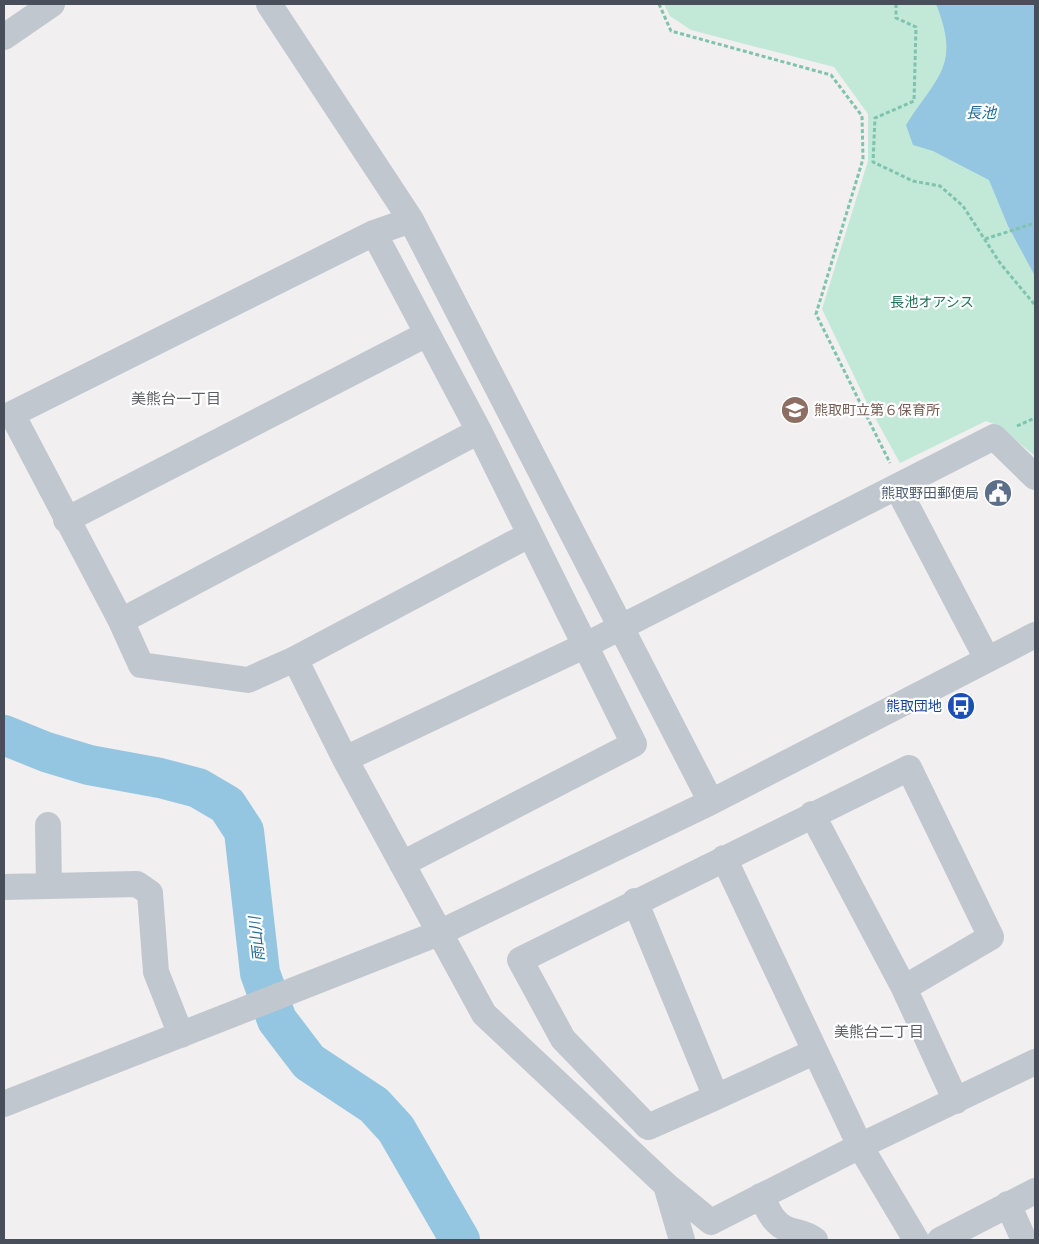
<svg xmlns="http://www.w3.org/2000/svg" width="1039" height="1244" font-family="Signika,'Noto Sans JP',sans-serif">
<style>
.green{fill:#c2e9d8}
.water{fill:#94c5e1}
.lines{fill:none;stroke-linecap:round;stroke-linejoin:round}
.river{stroke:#94c5e1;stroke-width:40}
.path{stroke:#7ec3ad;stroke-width:3;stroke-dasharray:4 2.5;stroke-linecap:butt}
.minor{stroke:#c1c7cf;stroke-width:26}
.labels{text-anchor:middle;stroke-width:4.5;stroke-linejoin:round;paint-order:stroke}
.park-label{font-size:14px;fill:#227357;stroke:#fff}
.education-label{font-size:14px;fill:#785e54;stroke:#fff;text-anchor:start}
.service-label{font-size:14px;fill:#4e5e75;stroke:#fff;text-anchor:end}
.transit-label{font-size:14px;fill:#164399;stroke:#fff;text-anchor:end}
.water-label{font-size:15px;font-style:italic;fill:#1d6a98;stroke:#fff}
.neighbourhood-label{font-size:15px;fill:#5c5e63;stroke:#fff}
</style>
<rect width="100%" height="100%" fill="#f1efef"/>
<path class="green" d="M 664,4 L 1035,4 L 1035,456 L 999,426 L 986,421 L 900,463 L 868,405 L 822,309 L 868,161 L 868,114 L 834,67 L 691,30 L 670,16 Z"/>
<path class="water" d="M 936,4 L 1035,4 L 1035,276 L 1008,226 L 989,180 L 933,151 L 913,145 L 906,125 C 937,76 961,66 936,4 Z"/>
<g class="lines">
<path class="river" d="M 4,735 L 46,752 L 89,765 L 160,778 L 198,788 L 227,805 L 244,831 L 260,973 L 277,1020 L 309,1062 L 374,1105 L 396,1129 L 460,1240"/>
<path class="path" d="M 659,4 L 671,31 L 831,75 L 862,116 L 863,159 L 816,314 L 890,463
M 896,4 L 896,18 L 916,27 L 914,101 L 875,118 L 873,162 L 913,181 L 940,186 L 963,206 L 1000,263 L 1035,305
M 985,239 L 1035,223
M 1017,426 L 1035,418"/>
<path class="minor" d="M 269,4 L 411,220 L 711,802
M 4,37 L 52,4
M 411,220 L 374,233 L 12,414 L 121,621 L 141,665 L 248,680 L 295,659 L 529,535
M 374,233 L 479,431 L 634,744 L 402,864
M 897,487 L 987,659
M 66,520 L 427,334
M 121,621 L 479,431
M 295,659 L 345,759 L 484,1014 L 666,1185 L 711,1222 L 860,1146 L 1035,1062
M 345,759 L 584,646 L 994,437 L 1035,477
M 812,814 L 904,988 L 956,1101
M 48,825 L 49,886
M 724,858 L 860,1146 L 916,1240
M 4,887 L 137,884 L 150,893 L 156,972 L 181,1035
M 635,901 L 716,1097 L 814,1052
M 716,1097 L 648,1127 L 563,1039 L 520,960 L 909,768 L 991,937 L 904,988
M 4,1104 L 439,933 L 711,802 L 1035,635
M 666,1185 L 682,1240
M 761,1196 C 768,1210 773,1224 789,1230 C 799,1233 806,1233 815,1240
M 1008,1204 L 1024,1240
M 940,1240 L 1035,1191"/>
</g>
<defs>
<symbol id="school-disc" viewBox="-11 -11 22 22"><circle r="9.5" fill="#8d6e63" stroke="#fff"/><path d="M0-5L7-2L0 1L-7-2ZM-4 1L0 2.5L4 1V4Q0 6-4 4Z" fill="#fff"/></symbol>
<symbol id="civic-disc" viewBox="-11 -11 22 22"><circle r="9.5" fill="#5c6f8a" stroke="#fff"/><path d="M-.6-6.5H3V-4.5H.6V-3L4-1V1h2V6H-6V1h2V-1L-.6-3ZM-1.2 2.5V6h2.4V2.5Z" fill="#fff"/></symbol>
<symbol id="bus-disc" viewBox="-11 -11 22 22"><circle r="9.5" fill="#1a4fb4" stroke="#fff"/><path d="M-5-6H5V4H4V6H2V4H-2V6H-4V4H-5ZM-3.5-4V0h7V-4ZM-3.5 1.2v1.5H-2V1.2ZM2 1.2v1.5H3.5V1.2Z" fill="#fff"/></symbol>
</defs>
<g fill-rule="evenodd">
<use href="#school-disc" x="779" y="394" width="32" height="32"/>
<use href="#civic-disc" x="982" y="477" width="32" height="32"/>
<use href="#bus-disc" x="945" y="690" width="32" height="32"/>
</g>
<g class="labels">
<g class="park-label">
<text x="932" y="307">長池オアシス</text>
</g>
<g class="education-label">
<text x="814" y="415">熊取町立第６保育所</text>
</g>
<g class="service-label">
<text x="979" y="498">熊取野田郵便局</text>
</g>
<g class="transit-label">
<text x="942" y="711">熊取団地</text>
</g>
<g class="water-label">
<text x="981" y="118">長池</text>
<text transform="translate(257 939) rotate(-96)" y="5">雨山川</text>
</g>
<g class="neighbourhood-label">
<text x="176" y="404">美熊台一丁目</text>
<text x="879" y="1037">美熊台二丁目</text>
</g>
</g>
<rect width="1039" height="1244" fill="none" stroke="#494f5a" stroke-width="10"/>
</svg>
